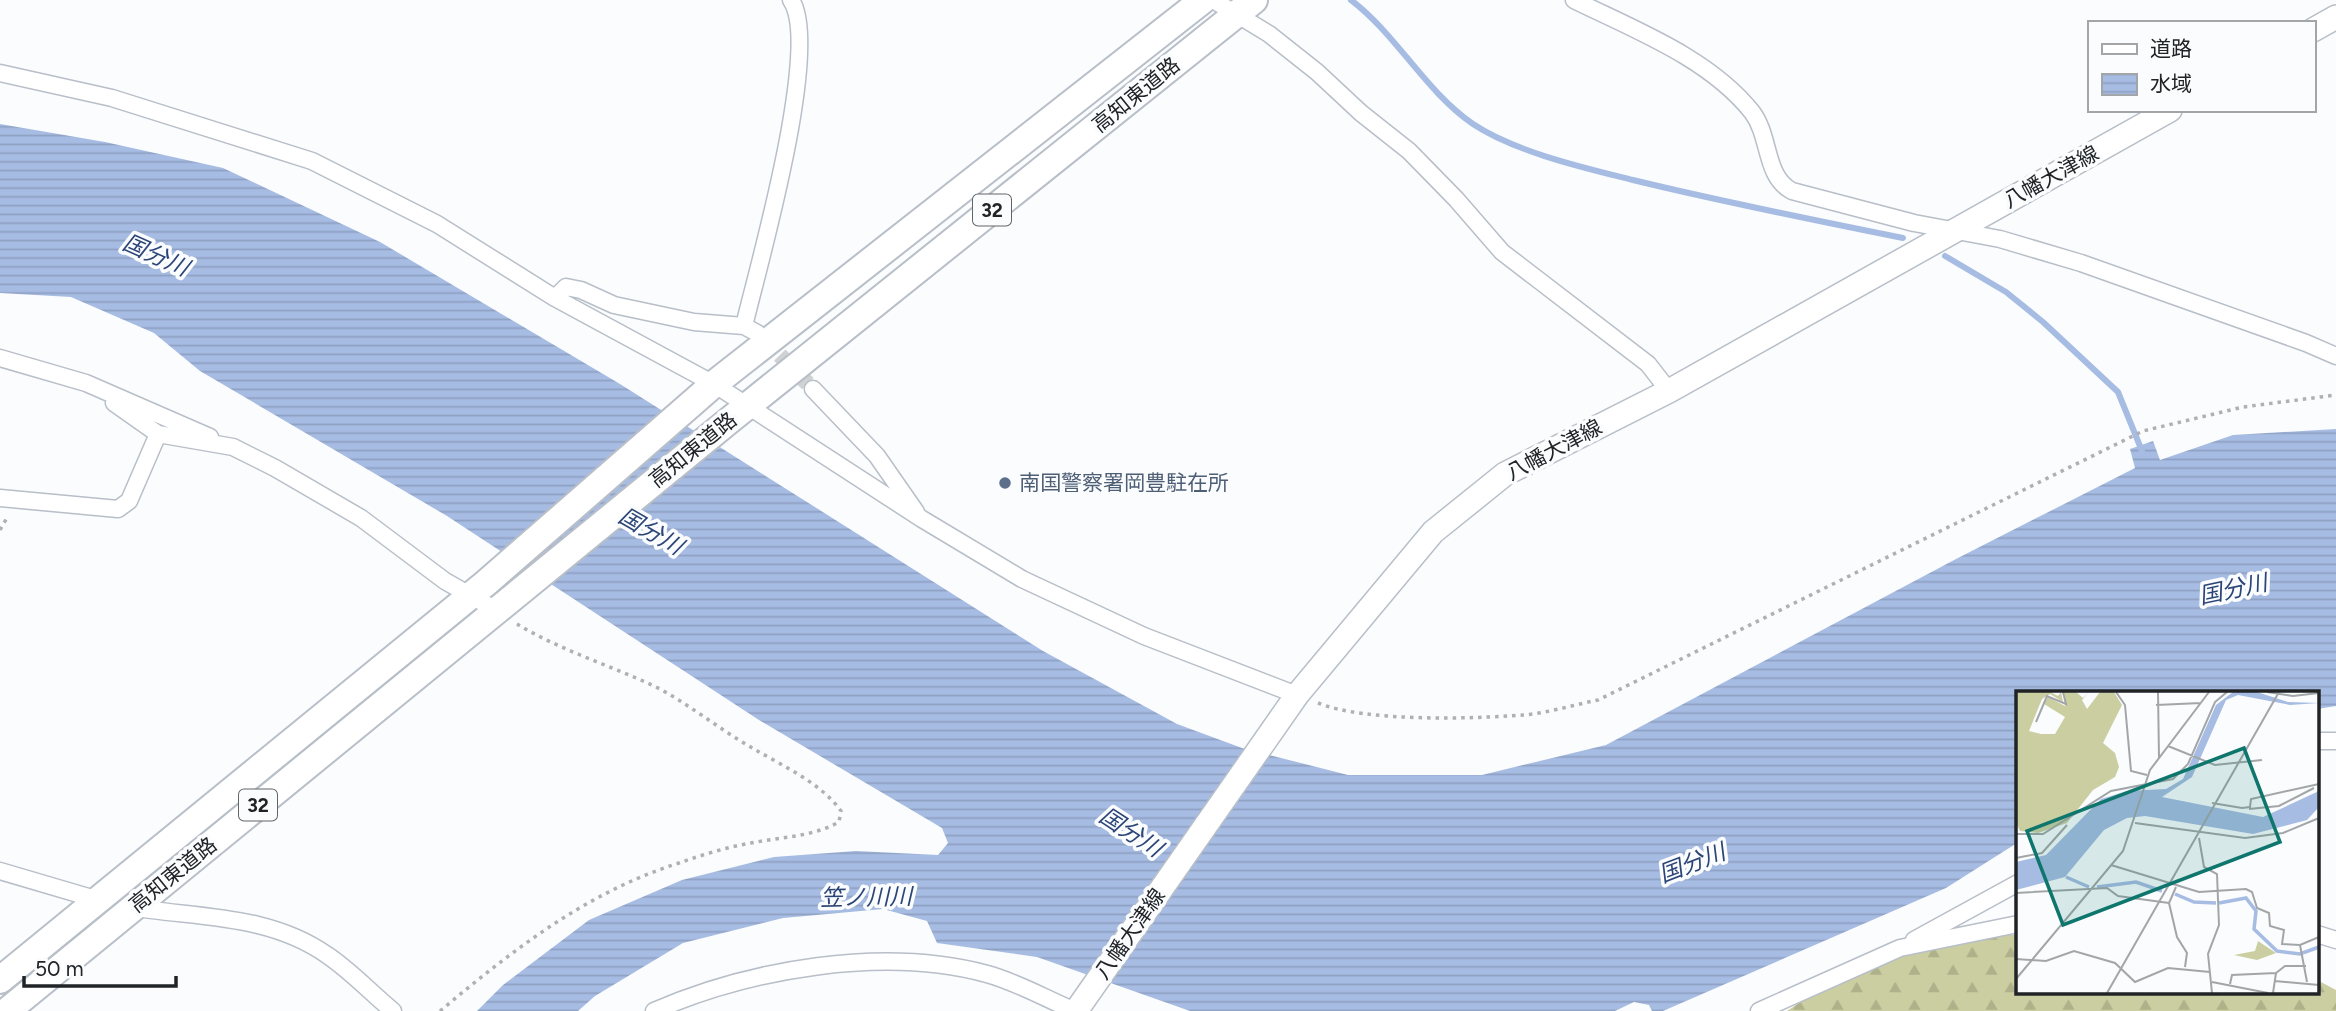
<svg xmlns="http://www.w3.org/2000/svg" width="2336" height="1011" font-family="Figtree,'Noto Sans JP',sans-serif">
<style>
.forest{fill:url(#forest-firs)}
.water{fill:url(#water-rules)}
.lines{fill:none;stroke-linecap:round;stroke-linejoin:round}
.stream{stroke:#a7bce3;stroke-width:6}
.minor-tunnel{stroke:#cfd1d3;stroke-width:16;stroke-dasharray:16 8;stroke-linecap:butt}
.minor-casing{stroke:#b8bfc8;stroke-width:19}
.secondary-casing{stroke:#b8bfc8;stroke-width:26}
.trunk-casing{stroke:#b8bfc8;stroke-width:30}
.path{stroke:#aeb0b3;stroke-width:3.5;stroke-dasharray:3.5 5;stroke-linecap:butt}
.minor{stroke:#fff;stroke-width:16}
.secondary{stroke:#fff;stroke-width:23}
.trunk{stroke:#fff;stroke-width:26}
.service-dot{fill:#5c6f8a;stroke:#fafcfe;stroke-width:2.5}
.labels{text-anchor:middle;stroke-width:7;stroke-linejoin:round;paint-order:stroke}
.shield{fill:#fafcfe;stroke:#626568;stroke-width:2}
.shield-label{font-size:19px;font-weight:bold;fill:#212427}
.street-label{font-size:21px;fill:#212427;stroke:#fafcfe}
.service-label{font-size:21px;fill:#4e5e75;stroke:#fafcfe;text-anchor:start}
.water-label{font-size:23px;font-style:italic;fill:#2c4577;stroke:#fafcfe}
.inset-river{fill:none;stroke:#a7bce3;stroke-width:3.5}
.inset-road{fill:none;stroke:#a3a6a8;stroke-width:2}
.view{fill:#0f766e;fill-opacity:0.15;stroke:#0f766e;stroke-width:3.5}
.inset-edge{fill:none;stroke:#212427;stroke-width:3.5}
</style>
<defs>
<pattern id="forest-firs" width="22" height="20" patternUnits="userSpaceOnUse" patternTransform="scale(1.75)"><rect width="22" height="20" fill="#cbcea0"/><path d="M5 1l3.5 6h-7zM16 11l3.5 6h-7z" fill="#aeb18a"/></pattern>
<pattern id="water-rules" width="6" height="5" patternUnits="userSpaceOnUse" patternTransform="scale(1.75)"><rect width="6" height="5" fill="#a7bce3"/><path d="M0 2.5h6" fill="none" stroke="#8fa1c3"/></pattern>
</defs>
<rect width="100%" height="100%" fill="#fafcfe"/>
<path class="forest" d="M 1977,934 L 2017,935 L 2018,992 L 2317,992 L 2317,980 L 2336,990 L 2336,1011 L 1787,1011 C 1839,976 1917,945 1977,934 Z"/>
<path class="water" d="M 0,124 L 105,142 L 223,168 L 380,242 L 620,384 L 1043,651 L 1177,724 L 1242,748 L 1348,775 L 1482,775 L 1606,745 L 1956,559 L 2135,468 L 2130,449 L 2153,441 L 2160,460 L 2233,435 L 2336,429 L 2336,706 L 2317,709 L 2317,692 L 2018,692 L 2017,843 L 1946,888 L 1663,1011 L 1652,1011 L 1649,1005 L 1634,1002 L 1615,1011 L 1190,1011 L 1037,957 L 937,943 L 927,921 L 883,909 L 783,918 L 683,943 L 595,996 L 578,1011 L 477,1011 L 503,985 L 589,920 L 682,880 L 774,857 L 856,851 L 938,855 L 948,843 L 942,828 L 759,720 L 447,516 L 200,371 L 154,333 L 71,297 L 0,293 Z"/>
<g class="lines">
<path class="stream" d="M 1351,0 C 1397,35 1425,91 1473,124 C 1515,152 1585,168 1633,180 C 1723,202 1813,220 1903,238
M 1945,256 L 2006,292 L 2043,322 L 2118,392 L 2142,451"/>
<path class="minor-tunnel" d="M 763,338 L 813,389"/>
<defs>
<path id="minor" d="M 1213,0 L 1269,34 L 1317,72 L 1361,113 L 1409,151 L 1456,199 L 1502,252 L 1648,364 L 1669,391
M 1574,0 C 1635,30 1709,58 1752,112 C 1771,137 1764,176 1792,191 L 1914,223 L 2000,239 L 2081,263 L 2306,343 L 2336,356
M 0,73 L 112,98 L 312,161 L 437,224 L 555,298 L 714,384 L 922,519 L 1022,579 L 1144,636 L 1297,695
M 555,298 L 566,287 L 581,290 L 614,305 L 694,322 L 744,326 L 757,333
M 744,326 C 758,267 822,46 791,0
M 0,358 L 86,383 L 210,437
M 813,389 L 877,456 L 916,512
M 114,403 L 158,434
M 0,498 L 118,509 L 129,501 L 158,434 L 233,447 L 275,468 L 361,518 L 445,581 L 496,610
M 2317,741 L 2336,741
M 0,871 L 102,901
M 130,907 C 197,918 269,914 327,955 C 351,971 371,993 393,1011
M 2317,934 L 2336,940
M 1914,940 L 2018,883
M 654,1011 C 751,969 883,946 987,974 C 1017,982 1046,999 1075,1011
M 1759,1011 L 1900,948 L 2018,924"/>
<path id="secondary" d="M 2313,30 L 2336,17
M 1076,1011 L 1297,695 L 1433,532 L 1505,474 L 1669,391 L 2170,110"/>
<path id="trunk" d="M 0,980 L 486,583 L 714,384 L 1203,0
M 7,1011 L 731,419 L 1254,0"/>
</defs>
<use href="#minor" class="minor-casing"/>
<use href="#secondary" class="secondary-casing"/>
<use href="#trunk" class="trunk-casing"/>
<path class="path" d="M 0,530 L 8,516
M 1318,703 C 1366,722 1470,719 1523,715 C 1548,713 1573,705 1598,700 L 2143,431 L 2243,407 L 2336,395
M 440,1011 C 513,950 587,892 679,863 C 702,855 727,847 751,843 C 781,837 812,837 839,822 L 841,811 C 821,783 783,766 754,749 C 720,730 688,703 654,686 C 609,665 560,650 517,624"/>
<use href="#minor" class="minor"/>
<use href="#secondary" class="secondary"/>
<use href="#trunk" class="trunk"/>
</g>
<circle class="service-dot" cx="1005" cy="483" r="7"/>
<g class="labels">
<g class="shield">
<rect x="973" y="194.5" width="38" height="31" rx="5"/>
<rect x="239" y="789.5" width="38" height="31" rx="5"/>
</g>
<g class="shield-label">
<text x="992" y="217">32</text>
<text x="258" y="812">32</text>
</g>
<g class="street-label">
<text transform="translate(1136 95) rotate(-39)" y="7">高知東道路</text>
<text transform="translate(2051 177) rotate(-29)" y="7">八幡大津線</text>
<text transform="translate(693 450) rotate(-39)" y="7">高知東道路</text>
<text transform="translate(1554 450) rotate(-28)" y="7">八幡大津線</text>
<text transform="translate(173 875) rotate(-39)" y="7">高知東道路</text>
<text transform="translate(1130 934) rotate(-55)" y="7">八幡大津線</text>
</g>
<g class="service-label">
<text x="1019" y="490">南国警察署岡豊駐在所</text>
</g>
<g class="water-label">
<text transform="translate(156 255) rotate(24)" y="8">国分川</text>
<text transform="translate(651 531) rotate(30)" y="8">国分川</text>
<text transform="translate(2233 589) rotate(-12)" y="8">国分川</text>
<text transform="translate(1131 832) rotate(33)" y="8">国分川</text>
<text transform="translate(1692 863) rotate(-21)" y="8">国分川</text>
<text transform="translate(866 897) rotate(-1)" y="8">笠ノ川川</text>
</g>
</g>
<g transform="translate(2016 691)">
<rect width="303" height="303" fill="#fafcfe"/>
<path d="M 0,1 L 34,1 L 42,5 L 45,1 L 47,11 L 34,3 L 26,8 L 13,40 L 25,43 L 39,43 L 49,26 L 28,13 L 32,6 L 49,15 L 48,1 L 60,1 L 67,7 L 73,1 L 66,9 L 71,18 L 84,1 L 98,1 L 106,14 L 87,52 L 99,62 L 103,76 L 99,86 L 77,99 L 51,132 L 22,142 L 4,140 L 0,132 ZM 242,250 L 260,262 L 241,269 L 218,264 L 239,260 Z" fill="#cbcea0"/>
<path d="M 241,1 L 272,11 L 303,12 L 274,14 L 222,4 L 210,9 L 176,86 L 146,106 L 247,126 L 303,100 L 303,116 L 291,129 L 237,143 L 129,125 L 111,127 L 88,139 L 49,186 L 0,199 L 0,171 L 30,164 L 85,108 L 111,100 L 150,98 L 167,88 L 200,14 L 217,1 Z" fill="#a7bce3"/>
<path class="inset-river" d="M 50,186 L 73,196M 81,196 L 120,191 L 146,200M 159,203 L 178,211 L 200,212M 203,212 L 230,207 L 240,220 L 238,238 L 261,260 L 284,263 L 303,256"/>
<path class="inset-road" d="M 100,1 L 109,14 L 115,80 L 131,84M 142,1 L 143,67M 251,1 L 277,5 L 303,2M 140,14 L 185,12M 20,31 L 31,5 L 50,13 L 47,1M 152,55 L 199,74 L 246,69M 196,112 L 226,117 L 234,116 L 235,108 L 303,93M 233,118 L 263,115 L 298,97M 119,132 L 229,147 L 267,142 L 303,127M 0,143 L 27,143 L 95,100 L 157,88 L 172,73 L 199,11 L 211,1M 183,147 L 188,176 L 201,183 L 203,234 L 192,263 L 196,302M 0,167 L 26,162 L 51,134M 95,174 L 183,201 L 230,198 L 236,201 L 241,217 L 253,222 L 254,235 L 268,239 L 266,253 L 284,254 L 303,246M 160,196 L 153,212 L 161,246 L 171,262 L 169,276M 0,202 L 91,197 L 102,205 L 153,212M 284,254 L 291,291M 0,268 L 30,270 L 58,260 L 99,272 L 119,291 L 152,277 L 194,281M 0,288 L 107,160 L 134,79 L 193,1M 259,290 L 303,294M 196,291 L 252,302M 214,293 L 216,284 L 260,282M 91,302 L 263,1M 257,302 L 260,282 L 269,275 L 290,275"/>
<path class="view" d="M 228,57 L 264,151 L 47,234 L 11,140 Z"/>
<rect width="303" height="303" class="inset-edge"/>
</g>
<rect x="2088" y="21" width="228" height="91" fill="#fafcfe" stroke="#a3a6a8" stroke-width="2"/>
<rect x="2102" y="44" width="35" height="10" fill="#ffffff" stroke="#a3a6a8" stroke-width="2"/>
<text x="2150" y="56" font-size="21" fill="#212427">道路</text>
<rect x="2102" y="74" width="35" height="21" fill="url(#water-rules)" stroke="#a3a6a8" stroke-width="2"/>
<text x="2150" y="91" font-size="21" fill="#212427">水域</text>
<path d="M24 976v10h152v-10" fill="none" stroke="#212427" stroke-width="3.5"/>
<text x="35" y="976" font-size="21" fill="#212427" stroke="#fafcfe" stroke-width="5" paint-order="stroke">50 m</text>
</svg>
